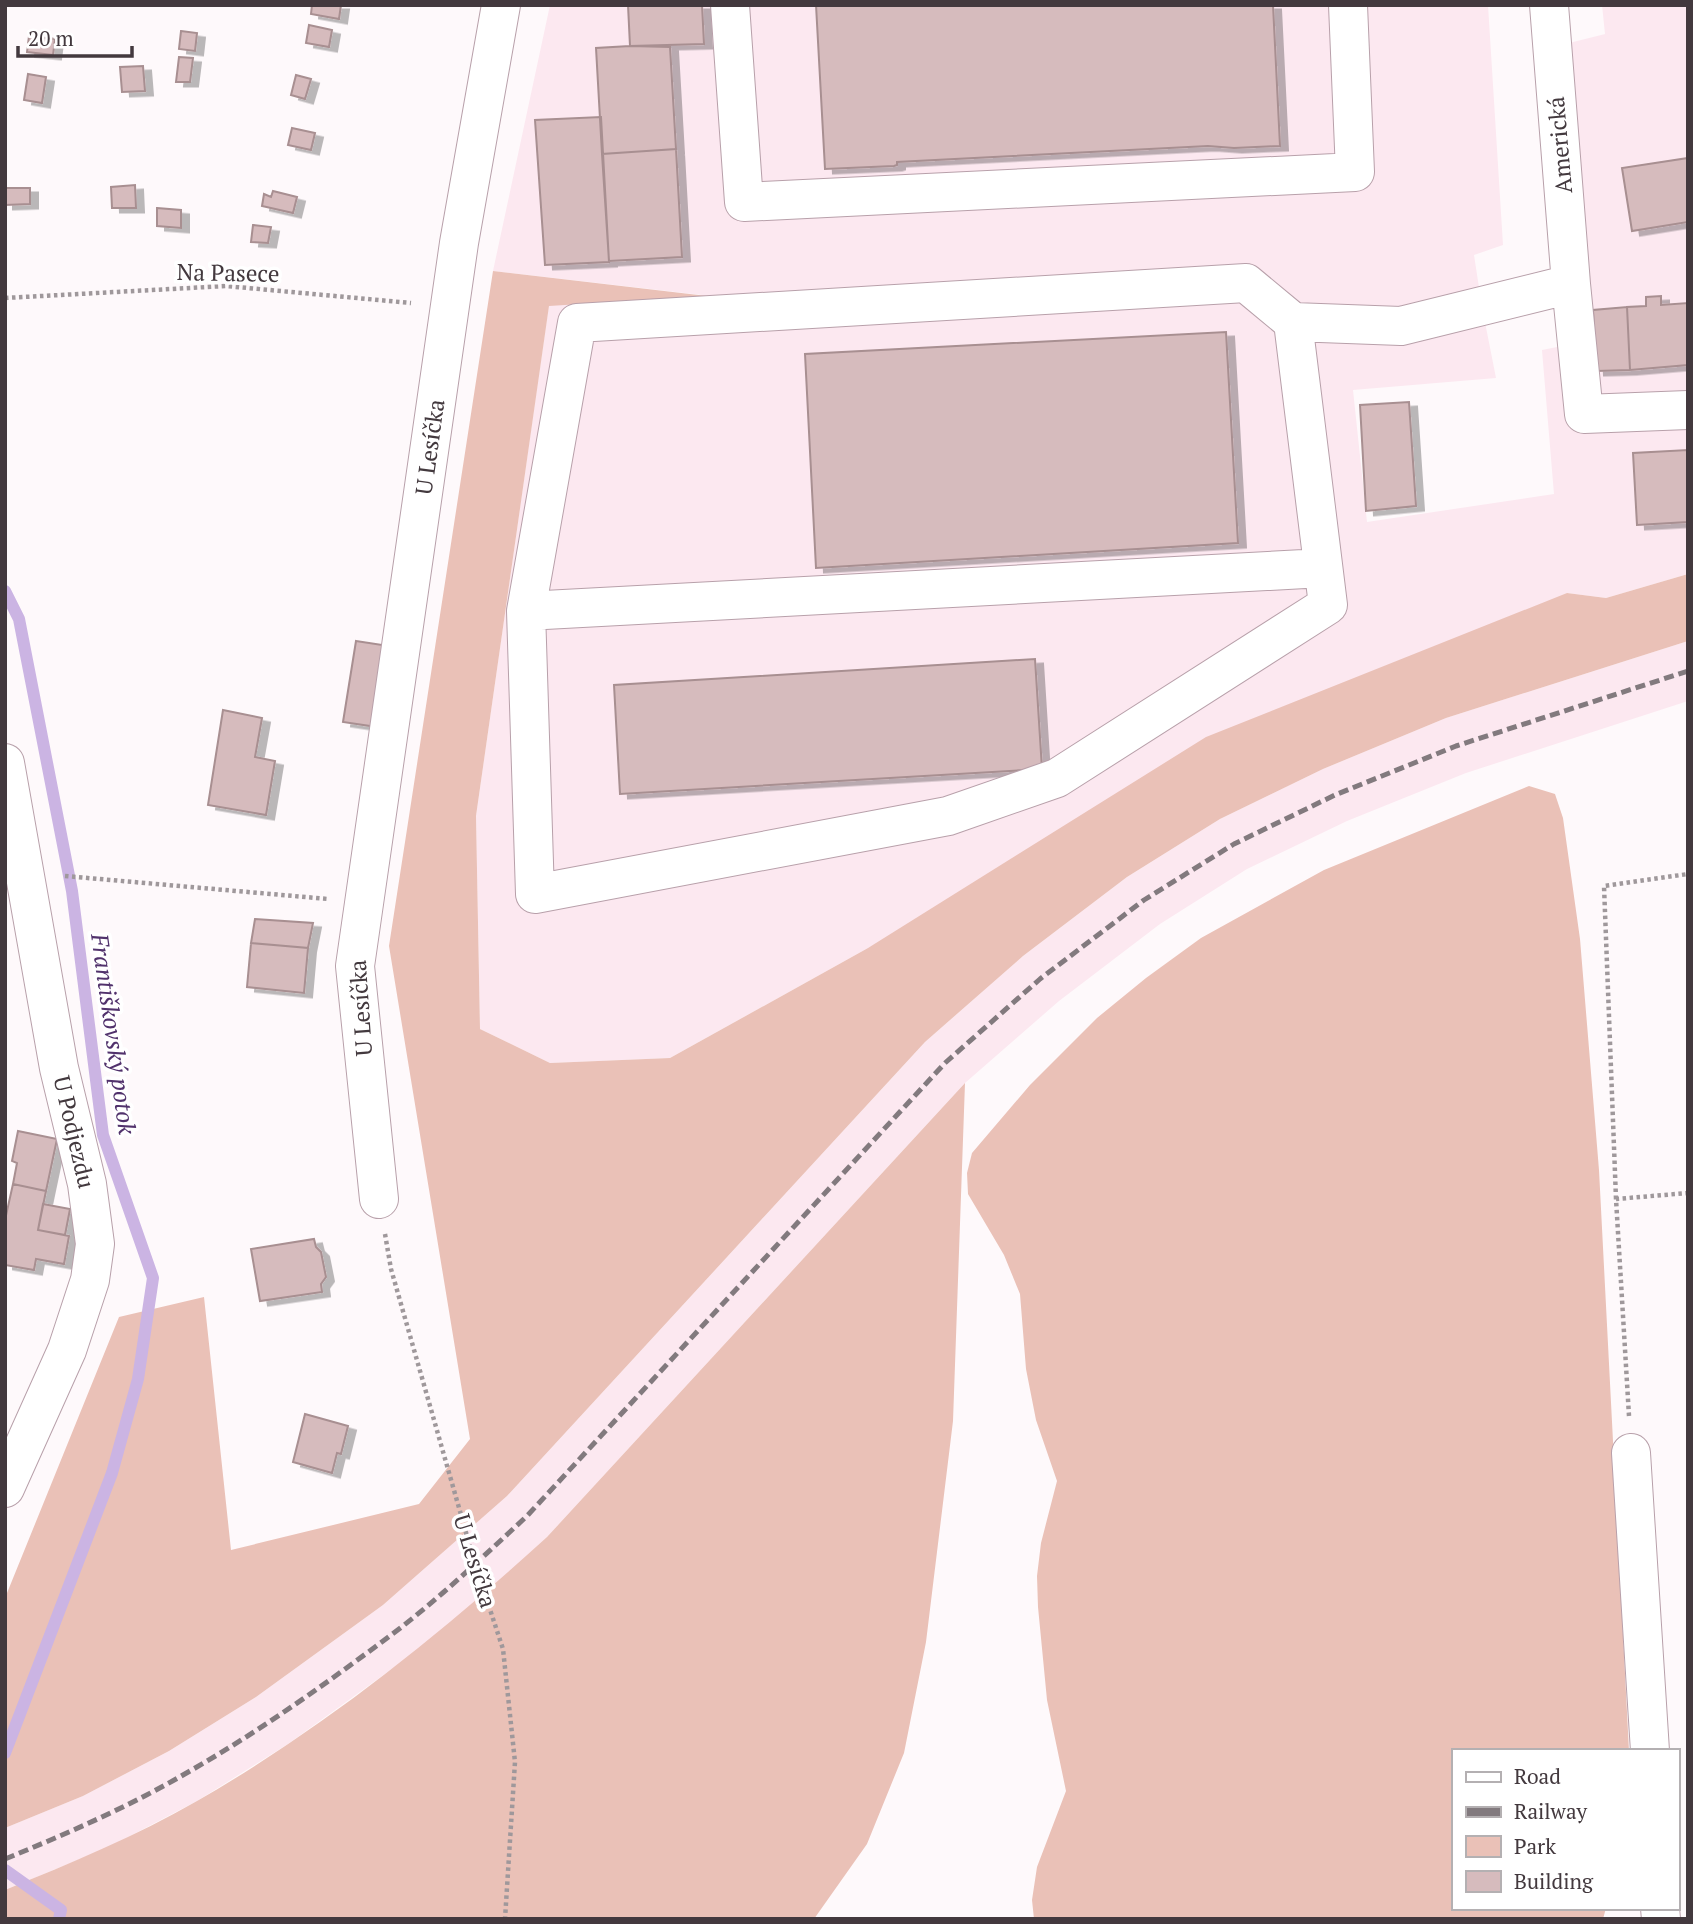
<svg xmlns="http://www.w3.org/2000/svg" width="1693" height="1924" font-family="'PT Serif',serif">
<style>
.built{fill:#fce8f0}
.green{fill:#eac1b7}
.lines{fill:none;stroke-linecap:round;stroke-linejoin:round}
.stream{stroke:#cbb4e3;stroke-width:12}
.building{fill:#d6bbbd;stroke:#a88f91;stroke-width:2;filter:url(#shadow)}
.minor-casing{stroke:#b8a0aa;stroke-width:40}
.path{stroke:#9f989b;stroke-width:4.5;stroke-dasharray:3.5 3.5;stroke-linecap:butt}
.minor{stroke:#fff;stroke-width:38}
.rail{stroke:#827a7e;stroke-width:5;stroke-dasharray:10 5;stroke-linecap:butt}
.labels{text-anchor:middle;stroke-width:7;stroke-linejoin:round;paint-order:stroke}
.street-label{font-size:23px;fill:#43393e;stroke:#fff}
.water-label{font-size:24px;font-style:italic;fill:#51326c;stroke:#fff}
</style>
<defs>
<filter id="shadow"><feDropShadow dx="8" dy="4.5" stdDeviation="0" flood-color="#0004"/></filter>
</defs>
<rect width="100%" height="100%" fill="#fef9fb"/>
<path class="built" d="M 550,5 L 1488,5 L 1503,245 L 1474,255 L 1482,307 L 1496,378 L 1353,390 L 1367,522 L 1554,494 L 1542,350 L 1577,343 L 1565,44 L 1605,34 L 1602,5 L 1688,5 L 1688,574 L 1606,598 L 1567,593 L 868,948 L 670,1058 L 550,1063 L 480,1029 L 476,816 L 549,305 L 702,295 L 493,271 Z
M 1688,641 L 1688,701 L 1466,773 L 1347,821 L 1247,869 L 1160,924 L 1059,1001 L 965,1083 L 547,1537 L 494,1586 L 418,1650 L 288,1744 L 197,1801 L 107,1848 L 5,1890 L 5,1828 L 83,1796 L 169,1751 L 256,1697 L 383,1605 L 507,1496 L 925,1042 L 1023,956 L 1127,877 L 1220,819 L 1323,769 L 1446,718 Z"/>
<path class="green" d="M 493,271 L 707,296 L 549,306 L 476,816 L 480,1029 L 550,1063 L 670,1058 L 868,948 L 1206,737 L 1567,593 L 1606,598 L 1688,574 L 1688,641 L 1446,718 L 1323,769 L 1220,819 L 1127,877 L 1023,956 L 925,1042 L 507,1496 L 383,1605 L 256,1697 L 169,1751 L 83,1796 L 5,1828 L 5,1598 L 119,1317 L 204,1297 L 231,1550 L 419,1504 L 470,1439 L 389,946 Z
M 1529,786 L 1555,794 L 1563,818 L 1580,939 L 1599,1170 L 1629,1751 L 1453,1751 L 1453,1908 L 1606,1908 L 1603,1919 L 1034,1919 L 1032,1900 L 1037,1867 L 1066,1791 L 1047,1700 L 1038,1607 L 1037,1576 L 1041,1543 L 1057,1481 L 1036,1420 L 1026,1369 L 1020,1294 L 1004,1255 L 968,1194 L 967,1173 L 972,1153 L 1030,1085 L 1097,1018 L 1146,978 L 1201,938 L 1324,870 Z
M 965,1083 L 953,1421 L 926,1642 L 904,1753 L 867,1844 L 814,1919 L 5,1919 L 5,1890 C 71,1863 136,1836 197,1801 C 324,1728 440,1635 547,1537 Z"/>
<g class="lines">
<path class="stream" d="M 5,591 L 19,619 L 72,891 L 103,1135 L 153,1278 L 138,1379 L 112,1473 L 5,1753
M 5,1870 L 61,1910 L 59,1919"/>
</g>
<path class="building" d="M 312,5 L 341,5 L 339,19 L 311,14 Z
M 628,5 L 702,5 L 704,44 L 630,46 Z
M 816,5 L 1273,5 L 1280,146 L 1234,148 L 1208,146 L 897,162 L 897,165 L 894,166 L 825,169 Z
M 309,25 L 332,30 L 329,47 L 306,43 Z
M 181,31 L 197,33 L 195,51 L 179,49 Z
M 29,36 L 55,39 L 53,55 L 27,52 Z
M 630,46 L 670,47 L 676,149 L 602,154 L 596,48 Z
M 179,57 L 193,58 L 190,82 L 176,82 Z
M 143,66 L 145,91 L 122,92 L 120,67 Z
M 28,74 L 46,77 L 42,103 L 24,100 Z
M 296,75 L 311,79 L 305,99 L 291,95 Z
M 601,117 L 609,262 L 545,265 L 535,120 Z
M 292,128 L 315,133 L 311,150 L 288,145 Z
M 676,149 L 682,257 L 609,261 L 602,154 Z
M 1688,158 L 1688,222 L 1632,231 L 1622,168 Z
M 135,185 L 136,208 L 112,208 L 111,187 Z
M 5,188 L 30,188 L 30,204 L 5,205 Z
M 273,191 L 297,197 L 293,213 L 262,206 L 264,194 L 271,197 Z
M 157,208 L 181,210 L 181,228 L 157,226 Z
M 253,225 L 271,227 L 268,243 L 251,242 Z
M 1661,296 L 1661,305 L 1688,303 L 1688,365 L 1630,370 L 1627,307 L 1646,306 L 1646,297 Z
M 1627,307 L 1630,370 L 1596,371 L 1593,310 Z
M 1226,332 L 1238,543 L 816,568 L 805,354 Z
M 1409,402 L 1416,506 L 1366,511 L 1360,405 Z
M 1688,450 L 1688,522 L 1637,525 L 1633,453 Z
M 356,641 L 389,646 L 377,727 L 343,722 Z
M 1035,659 L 1042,769 L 620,794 L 614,685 Z
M 223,710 L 262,718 L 255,757 L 275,761 L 266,815 L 208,805 Z
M 255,919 L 313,923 L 308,948 L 251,943 Z
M 251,943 L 308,948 L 304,993 L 247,987 Z
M 18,1131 L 57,1139 L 46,1191 L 13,1184 L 17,1163 L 12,1161 Z
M 13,1184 L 46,1191 L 38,1230 L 69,1236 L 64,1264 L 36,1259 L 34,1270 L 5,1265 L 5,1220 Z
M 43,1204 L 70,1209 L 65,1235 L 38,1230 Z
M 314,1239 L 316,1247 L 321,1252 L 326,1277 L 321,1284 L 322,1292 L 260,1301 L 251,1249 Z
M 305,1414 L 348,1426 L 341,1454 L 337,1453 L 332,1473 L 293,1462 Z"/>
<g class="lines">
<defs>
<path id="minor" d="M 730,5 L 744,202 L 1355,172 L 1348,5
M 1549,5 L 1571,284 L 1584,414 L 1688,410
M 1293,322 L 1328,605 L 1057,778 L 948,816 L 535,894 L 526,611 L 577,323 L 1246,283 L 1293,322 L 1401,326 L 1571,284
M 526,611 L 1323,568
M 5,763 L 59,1068 L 87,1184 L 95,1244 L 90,1280 L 67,1350 L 5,1488
M 379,1199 L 355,966 L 459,243 L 501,5
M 1631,1453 L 1650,1751
M 1660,1908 L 1661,1919"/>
</defs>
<use href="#minor" class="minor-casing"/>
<path class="path" d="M 5,298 L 226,286 L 411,303
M 65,876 L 328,899
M 1616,1199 L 1604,886 L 1688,874
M 385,1234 L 391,1269 L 475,1564 L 503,1649 L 515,1762 L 505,1919
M 1629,1416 L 1616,1199 L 1688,1193"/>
<use href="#minor" class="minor"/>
<path class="rail" d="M 5,1859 C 66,1834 126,1808 183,1775 C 259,1732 330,1681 399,1629 C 444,1594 485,1555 527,1516 L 945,1063 L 1040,979 L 1144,900 L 1234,844 L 1335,795 L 1456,746 L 1688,671"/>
</g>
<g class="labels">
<g class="street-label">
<text transform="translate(1560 145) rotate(-95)" y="8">Americká</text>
<text transform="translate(228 273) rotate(1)" y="8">Na Pasece</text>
<text transform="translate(430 447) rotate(-82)" y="8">U Lesíčka</text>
<text transform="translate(361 1008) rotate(-94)" y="8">U Lesíčka</text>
<text transform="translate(74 1132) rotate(77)" y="8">U Podjezdu</text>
<text transform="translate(475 1561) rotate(73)" y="8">U Lesíčka</text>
</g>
<g class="water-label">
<text transform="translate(113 1034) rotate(82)" y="8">Františkovský potok</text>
</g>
</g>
<rect width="1693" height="1924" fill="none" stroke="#43393e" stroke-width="14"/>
<rect x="1452" y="1749" width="228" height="161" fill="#ffffff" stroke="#b4b0b2" stroke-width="2"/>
<rect x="1466" y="1772" width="35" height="10" fill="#ffffff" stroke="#b4b0b2" stroke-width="2"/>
<text x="1514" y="1784" font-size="21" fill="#43393e">Road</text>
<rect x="1466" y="1807" width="35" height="10" fill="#827a7e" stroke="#b4b0b2" stroke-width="2"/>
<text x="1514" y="1819" font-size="21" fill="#43393e">Railway</text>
<rect x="1466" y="1836" width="35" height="21" fill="#eac1b7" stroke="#b4b0b2" stroke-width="2"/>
<text x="1514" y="1854" font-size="21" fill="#43393e">Park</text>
<rect x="1466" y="1871" width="35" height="21" fill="#d6bbbd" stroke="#b4b0b2" stroke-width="2"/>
<text x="1514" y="1889" font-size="21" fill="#43393e">Building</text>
<path d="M18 46v10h114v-10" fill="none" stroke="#43393e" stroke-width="3.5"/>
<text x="28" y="46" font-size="21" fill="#43393e" stroke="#ffffff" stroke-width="5" paint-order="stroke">20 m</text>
</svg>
